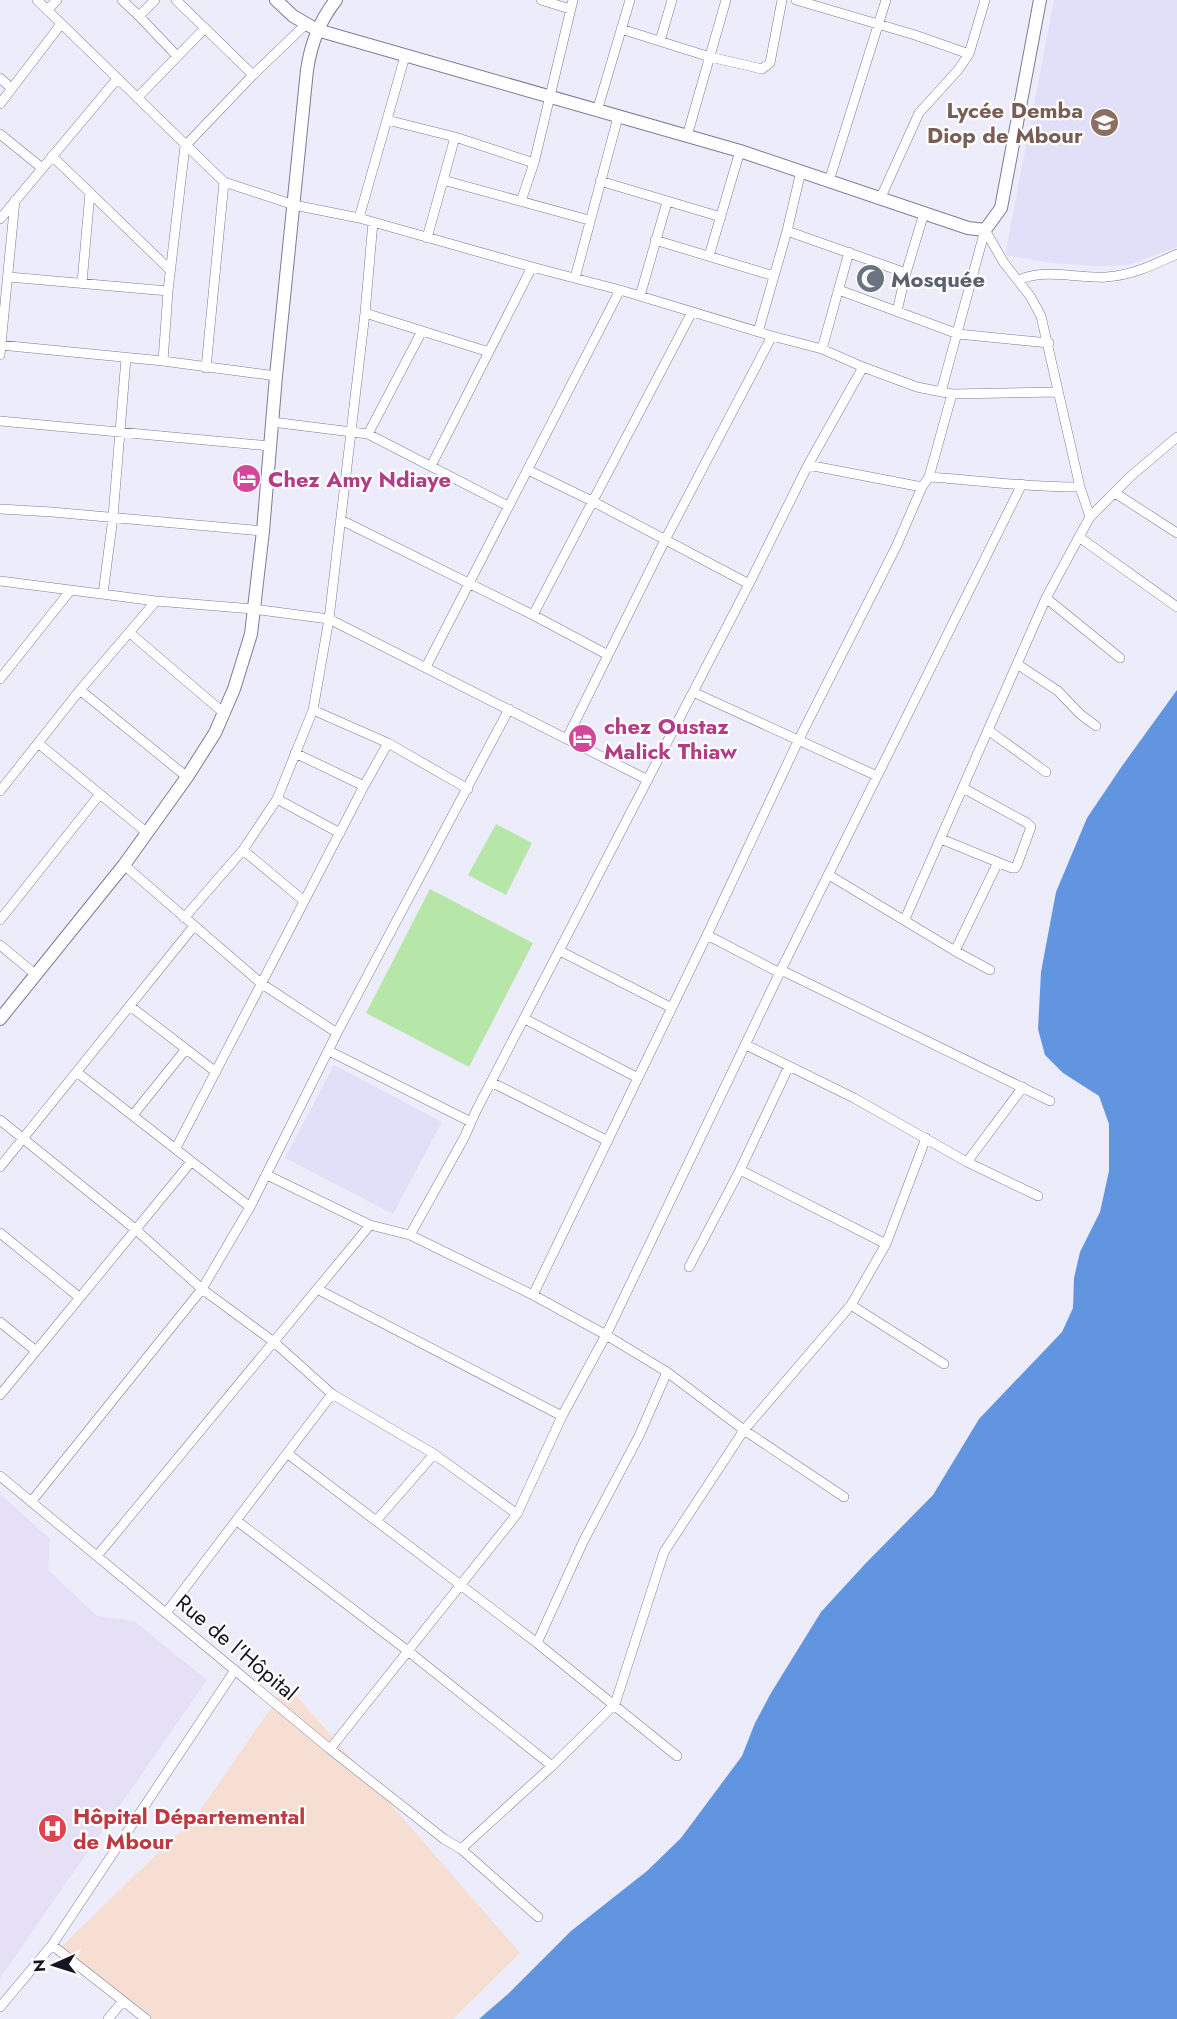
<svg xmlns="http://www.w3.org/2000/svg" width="1177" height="2019" font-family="Jost,sans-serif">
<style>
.commercial{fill:#f6ded3}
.built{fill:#e2dff8}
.medical{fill:#e6e0f6}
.green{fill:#b6e7a8}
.water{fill:#6295e0}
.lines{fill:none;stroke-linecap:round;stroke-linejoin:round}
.street-casing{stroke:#7e7a99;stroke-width:10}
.secondary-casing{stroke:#7e7a99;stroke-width:14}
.street{stroke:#fff;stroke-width:9}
.secondary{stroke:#fff;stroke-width:12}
.labels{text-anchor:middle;stroke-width:4.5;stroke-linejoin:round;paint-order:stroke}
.education-label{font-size:22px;font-weight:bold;fill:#785e54;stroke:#fff;text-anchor:end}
.worship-label{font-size:22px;font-weight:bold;fill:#5b616d;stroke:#fff;text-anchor:start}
.hotel-label{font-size:22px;font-weight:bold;fill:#b23c85;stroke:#fff;text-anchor:start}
.street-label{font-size:22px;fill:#171521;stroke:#fff}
.health-label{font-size:22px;font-weight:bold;fill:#be3a42;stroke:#fff;text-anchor:start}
</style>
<rect width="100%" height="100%" fill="#edecfa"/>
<path class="commercial" d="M 287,1685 L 520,1953 L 453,2019 L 149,2019 L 58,1950 L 196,1816 Z"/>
<path class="built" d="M 1054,0 L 1177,0 L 1177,247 L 1129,265 L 1095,266 L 1052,263 L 1005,255 Z
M 334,1065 L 442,1122 L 393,1214 L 285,1158 Z"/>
<path class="medical" d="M 0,1494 L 50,1539 L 48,1570 L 97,1616 L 134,1621 L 207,1680 L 0,1978 Z"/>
<path class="green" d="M 496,824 L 532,843 L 506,895 L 468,875 Z
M 430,889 L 533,943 L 469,1067 L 366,1013 Z"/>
<path class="water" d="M 1177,690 L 1177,2019 L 479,2019 L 508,1994 L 571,1931 L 647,1871 L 681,1838 L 742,1756 L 755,1723 L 771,1693 L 821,1612 L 865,1564 L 933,1495 L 979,1419 L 1062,1332 L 1073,1308 L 1074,1278 L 1080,1252 L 1100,1212 L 1109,1171 L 1109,1124 L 1099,1096 L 1063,1073 L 1045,1055 L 1038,1029 L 1041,972 L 1056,892 L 1087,818 L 1122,766 Z"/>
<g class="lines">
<defs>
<path id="street" d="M 37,0 L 224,182 L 294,205 L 359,218 L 532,267 L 620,290 L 772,336 L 822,349 L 863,367 L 917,387 L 952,394 L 1058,392
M 122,0 L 139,16
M 155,0 L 139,16 L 177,56
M 176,0 L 253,75
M 541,0 L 570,9
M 796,0 L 915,35 L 969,54
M 47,10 L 57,0
M 621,29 L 710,57 L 762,69 L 770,63 L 782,0
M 660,41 L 672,0
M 0,78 L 11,88
M 137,98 L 205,28
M 0,104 L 61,24
M 597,111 L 630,0
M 387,120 L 455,137
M 0,134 L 42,168
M 687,136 L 726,0
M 52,156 L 170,270
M 443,180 L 589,220
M 600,181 L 721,217
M 829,181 L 886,0
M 881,197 L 919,113 L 958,70 L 969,54 L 985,0
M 521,201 L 534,163 L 573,0
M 359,218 L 405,56
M 0,219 L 117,79
M 985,230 L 1004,263 L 1030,296 L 1041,316 L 1080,487 L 1090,517
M 787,231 L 906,273
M 427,238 L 455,137 L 534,163
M 655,240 L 774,276
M 709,256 L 740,151
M 9,277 L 168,291
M 575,278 L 618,117
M 1019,280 C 1046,268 1078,279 1106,277 C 1133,275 1153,265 1177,254
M 82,283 L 90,192
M 839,290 L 958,334 L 1049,343
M 640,296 L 667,202
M 897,311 L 906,273 L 924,213
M 365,313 L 489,352
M 758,332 L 787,231 L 801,171
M 0,345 L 163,361 L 276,376
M 822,349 L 849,252
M 0,355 L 15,200
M 163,361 L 168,291 L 185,146 L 253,75 L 306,24
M 206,368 L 224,182
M 941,392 L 985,230
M 0,421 L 270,446
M 272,422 L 368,434 L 508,506
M 368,434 L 422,331
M 808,465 L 922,487
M 431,466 L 532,267
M 528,470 L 592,501 L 749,584
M 929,477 C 979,480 1030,488 1080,487
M 1115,493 L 1177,533
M 0,509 L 52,512 L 263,531
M 341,520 L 533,615 L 608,655
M 1079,537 L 1177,607
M 0,581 L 156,601 L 253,609 L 329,619 L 648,780
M 103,594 L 113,517 L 126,358
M 1046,598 L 1120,658
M 533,615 L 692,312
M 130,633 L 225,714
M 1017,664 L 1058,691 L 1080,714 L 1096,726
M 426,667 L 620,290
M 0,679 L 70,591
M 80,690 L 187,777
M 693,692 L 877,776
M 313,710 L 388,743 L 468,789
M 988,730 L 1046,772
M 567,738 L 665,540 L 772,336
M 38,743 L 146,832
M 295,753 L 364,786
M 0,791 L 80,690 L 156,601
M 277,799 L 340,833
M 941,839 L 1012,868 L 1015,868 L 1017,865 L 1031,827 L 1027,823 L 963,788
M 243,850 L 304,901
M 124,865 L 262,984 L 337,1033
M 829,875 L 955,951 L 990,970
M 184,918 L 243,850 L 277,799 L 313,710 L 329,619 L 365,313 L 373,222
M 905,919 L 1046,598 L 1079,537 L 1090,517 L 1131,476 L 1177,437
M 0,920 L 100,794
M 707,935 L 780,973
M 0,945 L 35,974
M 560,951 L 672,1008
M 955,951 L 998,862
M 781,970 L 1050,1101
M 130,1006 L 216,1072
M 525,1019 L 638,1078
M 746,1045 L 854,1098 L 967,1162 L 1038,1196
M 329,1051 L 471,1122
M 78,1073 L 250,1207
M 493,1083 L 608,1141
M 133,1115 L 186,1049
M 0,1120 L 135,1229 L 202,1289 L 274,1342 L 332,1394 L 434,1454 L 517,1514
M 176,1148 L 364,786 L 388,743
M 967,1162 L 1023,1087
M 0,1167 L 194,926
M 740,1170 L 886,1244
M 267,1175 L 370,1225 L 410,1235 L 533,1295 L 606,1335 L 667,1372 L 744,1430 L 844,1497
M 0,1233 L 79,1297
M 410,1235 L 464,1138 L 476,1111 L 749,584 L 808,465 L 863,367
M 689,1267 L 740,1170 L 789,1066
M 317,1289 L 562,1416
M 533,1295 L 707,935 L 799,739 L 896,547 L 922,487 L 929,477 L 952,394
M 851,1305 L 944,1364
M 0,1322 L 36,1351
M 0,1395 L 191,1162
M 288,1454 L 537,1643 L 677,1756
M 0,1476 L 330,1749 L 444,1839 L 461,1849 L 552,1766 L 615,1704 L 664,1552 L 744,1430 L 851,1305 L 886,1244 L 926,1138
M 31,1502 L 202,1289 L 250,1207 L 337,1033 L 509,709
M 237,1521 L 408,1651 L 552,1766
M 376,1521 L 434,1454
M 97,1556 L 370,1225
M 166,1613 L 332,1394
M 537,1643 L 583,1542 L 639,1436 L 667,1372
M 330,1749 L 517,1514 L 562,1416 L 606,1335 L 781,970 L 1022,484
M 461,1849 L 538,1917
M 52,1945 L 146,2019
M 0,2007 L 52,1945 L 235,1670
M 108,2019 L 123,2001"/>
<path id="secondary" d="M 276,0 L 293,16 L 317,30 L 740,151 L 968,228 L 985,230 L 1001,208 L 1040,0
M 0,1019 L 124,865 L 187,777 L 215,733 L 234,689 L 251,634 L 263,531 L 276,376 L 307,70 C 311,43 319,21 336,0"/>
</defs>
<use href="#street" class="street-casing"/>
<use href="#secondary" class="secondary-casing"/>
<use href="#street" class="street"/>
<use href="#secondary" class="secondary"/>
</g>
<defs>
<symbol id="school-disc" viewBox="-11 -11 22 22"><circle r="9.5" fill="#8d6e63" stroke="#fff"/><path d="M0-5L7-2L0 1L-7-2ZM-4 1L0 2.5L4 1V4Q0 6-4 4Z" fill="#fff"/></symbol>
<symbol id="mosque-disc" viewBox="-11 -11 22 22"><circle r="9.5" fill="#6b7280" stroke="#fff"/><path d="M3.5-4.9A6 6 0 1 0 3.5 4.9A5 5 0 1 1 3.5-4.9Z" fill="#fff"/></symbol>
<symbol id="hotel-disc" viewBox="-11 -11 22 22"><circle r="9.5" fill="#d1479c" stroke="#fff"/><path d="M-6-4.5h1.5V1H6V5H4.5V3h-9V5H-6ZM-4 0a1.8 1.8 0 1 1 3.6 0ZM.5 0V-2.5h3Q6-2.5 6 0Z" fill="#fff"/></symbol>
<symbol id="hospital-disc" viewBox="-11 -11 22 22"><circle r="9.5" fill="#e0444e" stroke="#fff"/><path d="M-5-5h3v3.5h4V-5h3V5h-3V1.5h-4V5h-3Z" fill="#fff"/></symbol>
</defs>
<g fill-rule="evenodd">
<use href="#school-disc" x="1088" y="106" width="33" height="33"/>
<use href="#mosque-disc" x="854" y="262" width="33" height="33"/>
<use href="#hotel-disc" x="230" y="462" width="33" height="33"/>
<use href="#hotel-disc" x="566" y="722" width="33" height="33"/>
<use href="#hospital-disc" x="36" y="1812" width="33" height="33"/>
</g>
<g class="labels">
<g class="education-label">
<text x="1083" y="118">Lycée Demba<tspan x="1083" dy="25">Diop de Mbour</tspan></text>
</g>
<g class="worship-label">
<text x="891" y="287">Mosquée</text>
</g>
<g class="hotel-label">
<text x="268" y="487">Chez Amy Ndiaye</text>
<text x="604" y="734">chez Oustaz<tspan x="604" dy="25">Malick Thiaw</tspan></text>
</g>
<g class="street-label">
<text transform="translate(237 1647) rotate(40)" y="8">Rue de l'Hôpital</text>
</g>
<g class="health-label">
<text x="73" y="1824">Hôpital Départemental<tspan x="73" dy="25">de Mbour</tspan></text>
</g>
</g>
<g transform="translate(54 1965) rotate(267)" stroke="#ffffff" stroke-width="4.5" paint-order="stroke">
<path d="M0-4.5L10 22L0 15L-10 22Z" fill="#171521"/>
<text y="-9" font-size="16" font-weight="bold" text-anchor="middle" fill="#171521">N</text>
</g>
</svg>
